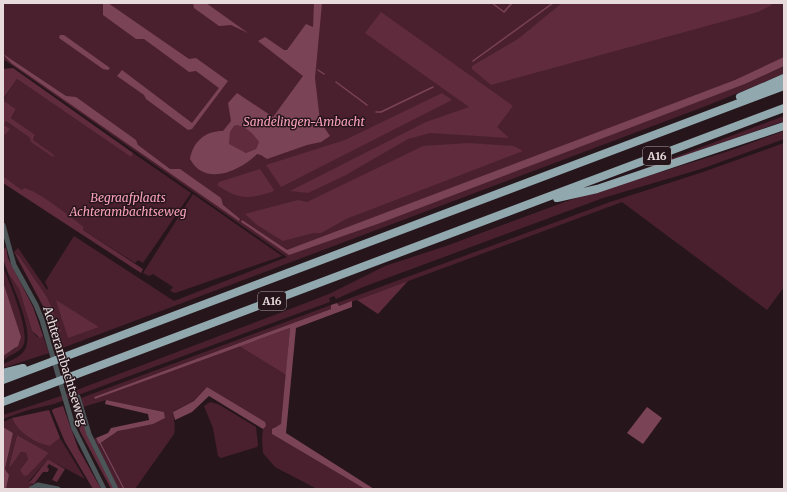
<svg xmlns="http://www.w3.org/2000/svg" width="787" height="492" font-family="Merriweather,serif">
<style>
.green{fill:#4a202f;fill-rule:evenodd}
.forest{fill:#5f2b3d}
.water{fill:#7b4356;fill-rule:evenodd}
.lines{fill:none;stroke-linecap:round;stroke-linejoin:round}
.stream{stroke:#7b4356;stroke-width:1.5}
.minor{stroke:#4c5558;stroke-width:5}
.highway{stroke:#91a8af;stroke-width:8}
.labels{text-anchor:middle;stroke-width:3;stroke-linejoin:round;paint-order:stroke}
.shield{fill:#26161b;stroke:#ada0a4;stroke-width:1}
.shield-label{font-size:11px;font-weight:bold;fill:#e7dbde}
.park-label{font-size:12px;font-style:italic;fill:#faa1bd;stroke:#26161b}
.street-label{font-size:12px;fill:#e7dbde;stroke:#26161b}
</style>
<rect width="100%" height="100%" fill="#26161b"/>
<path class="green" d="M 3,3 L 784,3 L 784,61 L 519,169 L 745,84 L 784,66 L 784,74 L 706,106 L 57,350 L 53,338 L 58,334 L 47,297 L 19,256 L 14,252 L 18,248 L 47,290 L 48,288 L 45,282 L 74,236 L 174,301 L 287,257 L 3,59 Z
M 17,79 L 130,156 L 133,153 L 191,193 L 143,263 L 138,260 L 135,263 L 83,230 L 84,227 L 30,190 L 22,190 L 3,176 L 3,133 L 5,135 L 3,124 L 6,121 L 33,140 L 35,136 L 11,118 L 16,109 L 3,100 Z
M 784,116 L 784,121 L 612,181 Z
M 784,131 L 784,139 L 701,169 L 603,198 L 363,287 L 336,299 L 334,296 L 329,298 L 330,302 L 302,312 L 54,404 L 28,410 L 3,419 L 3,415 L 61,396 L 285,311 L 329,294 L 385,266 L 446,246 L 570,200 L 729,151 Z
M 784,143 L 784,287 L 767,310 L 622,202 L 357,300 L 339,306 L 337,303 L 610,202 L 703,172 Z
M 193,194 L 282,256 L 175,293 L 170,291 L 173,287 L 153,274 L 149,276 L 143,273 Z
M 3,266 C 9,283 31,332 23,346 C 18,354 9,354 3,361 L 4,355 L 16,348 L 15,321 L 4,290 Z
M 8,273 L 19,289 L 32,331 L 37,337 L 43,336 L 49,353 L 3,368 L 3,364 C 10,361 20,357 24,351 C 36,334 14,291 8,273 Z
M 331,305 L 331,309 L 94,397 L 95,399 L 239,346 L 286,375 L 281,425 L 274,427 L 272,434 L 365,489 L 317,489 L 275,467 L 263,453 L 262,438 L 263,429 L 266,426 L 207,387 L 194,401 L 174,411 C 173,420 176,426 174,434 L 135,489 L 125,489 L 100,443 C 106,440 113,434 119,431 C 135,425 150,426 165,418 L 164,412 L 106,400 L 83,407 L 81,398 Z
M 210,402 L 218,404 L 256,427 L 258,445 L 257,447 L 221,458 L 218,456 L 213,428 L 204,406 Z
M 12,418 C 17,432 36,444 50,446 L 60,438 L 85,479 L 48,459 L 29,481 L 32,485 L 29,489 L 6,489 L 9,475 L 5,469 L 13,433 L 3,427 L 3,422 ZM 17,435 L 49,453 L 28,475 L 20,470 L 28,459 L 26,453 L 21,452 L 11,466 L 9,465 Z
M 96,438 L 123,489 L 118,489 L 94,439 Z"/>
<path class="forest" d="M 562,3 L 770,3 L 772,5 L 758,12 L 491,85 L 472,69 L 472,66 L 518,39 Z
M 381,12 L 513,106 L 497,127 L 509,138 L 430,133 L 408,139 L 344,176 L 308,193 L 290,191 L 426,122 L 469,107 L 365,33 Z
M 13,68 L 133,153 L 131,157 L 17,79 L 3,99 L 3,69 Z
M 442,93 L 452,100 L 281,187 L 266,165 L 345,140 Z
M 3,100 L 16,109 L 11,118 L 35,135 L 33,140 L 54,155 L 53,157 L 31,142 L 30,138 L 6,121 L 4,125 L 10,129 L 5,135 L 3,133 Z
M 237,125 C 248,128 253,134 259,142 L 256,149 L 246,153 L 228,144 L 230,132 L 234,126 Z
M 468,143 L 514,146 L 523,151 L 346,219 L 321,233 L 313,233 L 283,241 L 257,225 L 245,214 L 298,200 L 307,202 L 423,146 Z
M 260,169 L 274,190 L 272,192 C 248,199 239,200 217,185 L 219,182 Z
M 3,176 L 22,190 L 24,188 C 37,190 72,218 84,227 L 83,230 L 143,269 L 141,273 L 3,183 Z
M 6,247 L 8,258 L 33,307 L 43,336 L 40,338 L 32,331 L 19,289 L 8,273 L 3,259 L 3,250 Z
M 14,252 L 19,256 L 47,297 L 61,331 L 53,338 L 44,308 Z
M 408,281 L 378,314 L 357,300 Z
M 56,300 L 99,327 L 68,338 Z
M 290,328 L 286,375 L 239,346 Z
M 78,400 L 87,432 L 116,489 L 111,489 L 80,431 L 72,402 Z
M 63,406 L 78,448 L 101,489 L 93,489 L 65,442 L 52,411 L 53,409 Z
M 49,410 L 60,438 L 50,446 C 36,444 17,432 12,418 Z
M 17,435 L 49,453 L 28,475 L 24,476 L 20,470 L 28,459 L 26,453 L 21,452 L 11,466 L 9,466 Z
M 48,459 L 65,469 L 57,482 L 52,480 L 58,469 L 49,464 L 47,467 L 49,469 L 48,472 L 43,472 L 34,484 L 29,483 Z"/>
<path class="water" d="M 103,3 L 108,3 L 189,59 L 196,58 L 228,81 L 192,129 L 188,130 L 146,99 L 144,95 L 117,76 L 122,70 L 192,123 L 219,88 L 196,71 L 189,72 L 144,39 L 136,39 L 103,15 Z
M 193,3 L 206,3 L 248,33 L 231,25 L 219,26 L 194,8 Z
M 314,3 L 322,3 L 315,78 L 320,121 L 330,136 L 321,142 L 307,145 L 267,159 L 261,155 L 257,154 C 240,171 205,187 190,159 C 193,141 206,131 223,131 L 231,121 L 228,103 L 237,93 L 273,117 L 303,76 L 258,41 L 265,37 L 284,50 L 287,50 L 306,24 L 313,27 ZM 237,125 C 248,128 253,134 259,142 L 256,149 L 246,153 L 229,144 L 230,132 L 234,126 Z
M 60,35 L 64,35 L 110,68 L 108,70 L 103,69 L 59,38 Z
M 3,54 L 66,96 L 76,97 L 136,140 L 138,145 L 170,169 L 180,169 L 221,198 L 223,205 L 240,219 L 239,221 L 11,63 Z
M 784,57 L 784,66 L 745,84 L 383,222 L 289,255 L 241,222 L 242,220 L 287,250 L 735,80 Z
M 3,282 L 21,337 L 18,346 L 3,356 Z
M 352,301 L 352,307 L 296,328 L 286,433 L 374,489 L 365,489 L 272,434 L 272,429 L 281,424 L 290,328 L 95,399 L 94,397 L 331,309 L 331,305 L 337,303 L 339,306 Z
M 207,387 L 265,422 L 266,426 L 263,429 L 209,396 L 192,412 L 175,420 L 173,412 L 194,401 Z
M 106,400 L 164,412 L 165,418 L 153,424 L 118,431 L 99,444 L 96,438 L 108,433 L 111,428 L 149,420 L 148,414 L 105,404 Z
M 647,407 L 662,418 L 643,444 L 627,433 Z
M 3,427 L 13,433 L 5,469 L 9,475 L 6,489 L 3,489 Z"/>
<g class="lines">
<path class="stream" d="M 492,3 L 504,12 L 512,3
M 784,13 L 784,14
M 473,61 L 553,3
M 318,70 L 324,74
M 336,82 L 367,105
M 376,112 L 381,112 L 433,87
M 100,443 L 124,489"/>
<path class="minor" d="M 3,225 L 14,265 L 36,305 L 42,320 L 74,429 L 104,489
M 78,397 L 89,434 L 116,489
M 31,489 L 38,485 L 58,489"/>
<path class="highway" d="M 740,97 L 784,78
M 557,198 L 597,189 L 784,126
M 3,373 L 23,368
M 3,380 L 784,86
M 3,402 L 784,108"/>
</g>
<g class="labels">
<g class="shield">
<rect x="643" y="147" width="28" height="18" rx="3"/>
<rect x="258" y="292" width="28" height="18" rx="3"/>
</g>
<g class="shield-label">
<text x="657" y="160">A16</text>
<text x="272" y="305">A16</text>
</g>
<g class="park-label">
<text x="304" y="126">Sandelingen-Ambacht</text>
<text x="128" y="202">Begraafplaats<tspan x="128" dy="14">Achterambachtseweg</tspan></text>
</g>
<g class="street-label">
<text transform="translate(65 366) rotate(73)" y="4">Achterambachtseweg</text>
</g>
</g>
<rect width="787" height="492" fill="none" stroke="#e7dbde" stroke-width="8"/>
</svg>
